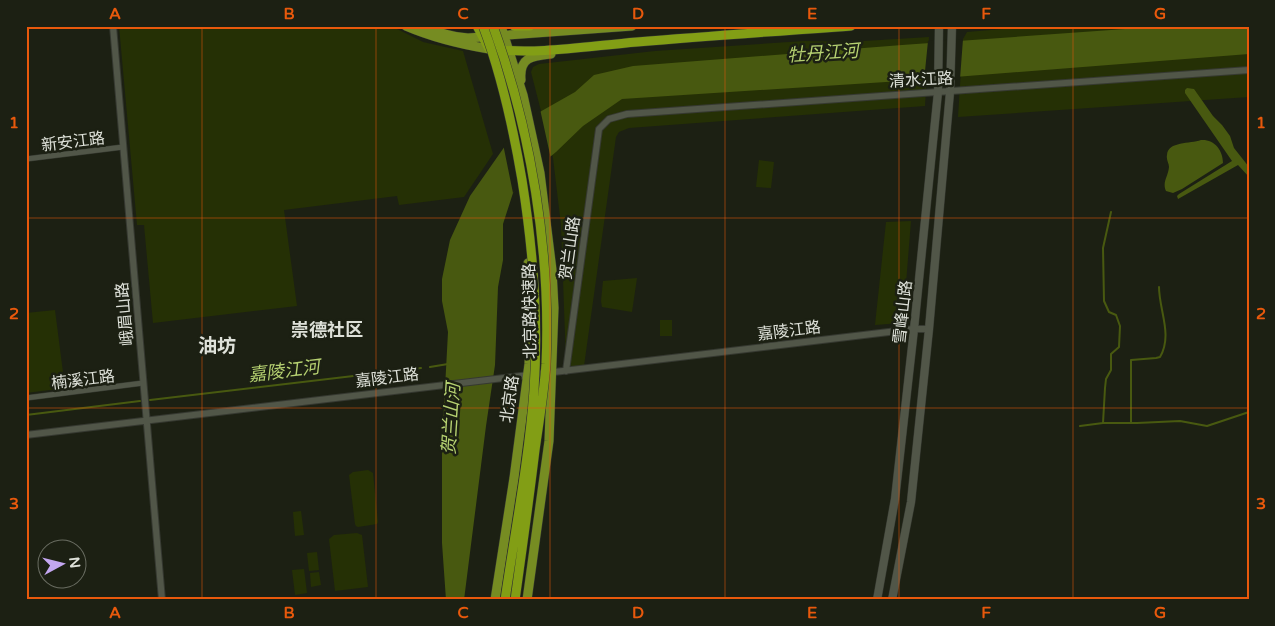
<svg xmlns="http://www.w3.org/2000/svg" width="1275" height="626" font-family="'Varela Round','Noto Sans SC',sans-serif">
<style>
.green{fill:#253005}
.water{fill:#485910}
.pier{fill:#1c2013}
.lines{fill:none;stroke-linecap:round;stroke-linejoin:round}
.stream{stroke:#485910;stroke-width:2}
.minor-casing{stroke:#363931;stroke-width:6}
.tertiary-casing{stroke:#363931;stroke-width:8}
.secondary-casing{stroke:#363931;stroke-width:9}
.primary-casing{stroke:#363931;stroke-width:10}
.trunk-casing{stroke:#363931;stroke-width:10}
.minor{stroke:#515648;stroke-width:5}
.tertiary{stroke:#515648;stroke-width:6}
.secondary{stroke:#515648;stroke-width:8}
.primary{stroke:#768c22;stroke-width:9}
.trunk{stroke:#829e15;stroke-width:9}
.trunk-bridge-casing{stroke:#363931;stroke-width:10;stroke-linecap:butt}
.trunk-bridge{stroke:#829e15;stroke-width:9}
.grid{fill:none;stroke:#e8590c;stroke-width:1;stroke-opacity:0.55}
.labels{text-anchor:middle;stroke-width:5;stroke-linejoin:round;paint-order:stroke}
.street-label{font-size:16px;fill:#dee1d9;stroke:#1c2013}
.water-label{font-size:18px;font-style:italic;fill:#b6d171;stroke:#1c2013}
.neighbourhood-label{font-size:18px;font-weight:bold;fill:#dee1d9;stroke:#1c2013}
.quarter-label{font-size:19px;font-weight:bold;fill:#dee1d9;stroke:#1c2013}
.neatline{fill:none;stroke:#e8590c;stroke-width:2}
.grid-label{font-size:16px;text-anchor:middle;font-weight:bold;fill:#e8590c}
</style>
<rect width="100%" height="100%" fill="#1c2013"/>
<path class="green" d="M 119,26 L 391,26 L 423,42 L 463,51 L 493,154 L 464,197 L 399,205 L 397,196 L 284,210 L 297,306 L 153,323 L 144,225 L 137,225 Z
M 1039,26 L 1249,26 L 1249,97 L 958,117 L 963,39 L 967,32 Z
M 929,37 L 925,106 L 629,128 L 619,132 L 616,137 L 584,366 L 572,367 L 566,362 L 561,225 L 553,158 L 531,72 L 533,67 L 539,64 L 655,51 L 805,41 L 848,42 Z
M 759,160 L 774,162 L 771,188 L 756,187 Z
M 911,221 L 903,321 L 901,323 L 875,325 L 886,222 Z
M 637,278 L 632,312 L 602,307 L 601,301 L 603,281 Z
M 55,310 L 65,388 L 26,393 L 26,313 Z
M 660,320 L 672,320 L 672,336 L 660,336 Z
M 368,470 L 373,473 L 378,522 L 377,524 L 358,527 L 356,526 L 355,524 L 349,475 L 353,472 Z
M 301,511 L 304,535 L 295,536 L 293,512 Z
M 357,533 L 362,535 L 368,587 L 335,591 L 329,539 L 334,535 Z
M 317,552 L 319,570 L 309,571 L 307,553 Z
M 304,569 L 307,593 L 295,595 L 292,570 Z
M 319,572 L 321,585 L 311,587 L 310,573 Z"/>
<path class="water" d="M 1167,26 L 1249,26 L 1249,54 L 917,80 L 622,99 L 583,126 L 556,152 L 528,175 L 513,193 L 503,224 L 503,260 L 498,287 L 495,365 L 486,426 L 464,600 L 446,600 L 442,543 L 442,444 L 448,332 L 442,301 L 442,279 L 450,240 L 470,196 L 505,146 L 538,113 L 575,92 L 594,75 L 633,66 L 902,45 Z
M 1187,88 L 1194,89 L 1213,116 L 1222,125 L 1230,136 L 1234,148 L 1249,167 L 1249,177 L 1238,165 L 1178,199 L 1177,196 L 1179,194 L 1232,161 L 1185,93 L 1185,90 Z
M 1201,140 C 1214,139 1223,150 1223,163 L 1182,189 L 1173,193 L 1166,191 C 1162,182 1168,177 1169,167 C 1169,163 1166,160 1167,155 C 1168,141 1190,144 1201,140 Z"/>
<path class="pier" d="M 963,39 L 960,79 L 924,81 L 928,41 Z
M 540,109 L 551,159 L 513,193 L 503,144 Z"/>
<g class="lines">
<path class="stream" d="M 430,367 L 448,364
M 150,400 L 421,368
M 26,415 L 140,401
M 1103,423 L 1105,388 L 1106,379 L 1111,370 L 1111,354 L 1119,347 L 1120,326 L 1116,315 L 1109,312 L 1104,301 L 1103,248 L 1111,212
M 1131,423 L 1131,360 L 1156,358 L 1160,357 C 1173,335 1159,310 1159,287
M 1080,426 L 1103,423 L 1137,423 L 1180,421 L 1207,426 L 1249,412"/>
<defs>
<path id="minor" d="M 26,159 L 123,147
M 26,398 L 143,383"/>
<path id="tertiary" d="M 113,26 L 162,600
M 566,371 L 599,129 L 609,119 L 627,114 L 1249,70
M 26,435 L 914,329 L 929,329"/>
<path id="secondary" d="M 877,600 L 895,499 L 914,329 L 938,92 L 939,26
M 892,600 L 911,502 L 929,329 L 950,92 L 952,26"/>
<path id="primary" d="M 406,26 C 434,38 459,44 489,49
M 422,26 C 438,32 451,37 468,38 L 632,26
M 501,26 L 523,95 L 540,173 L 552,270 L 554,308 L 549,441 L 527,600
M 521,80 C 519,57 532,56 551,54
M 495,600 L 514,478 L 529,364 L 530,339 L 528,263"/>
<path id="trunk" d="M 477,26 L 489,49 C 538,55 588,46 637,42 C 708,36 780,31 851,26
M 514,26 L 530,26"/>
</defs>
<use href="#minor" class="minor-casing"/>
<use href="#tertiary" class="tertiary-casing"/>
<use href="#secondary" class="secondary-casing"/>
<use href="#primary" class="primary-casing"/>
<use href="#trunk" class="trunk-casing"/>
<use href="#minor" class="minor"/>
<use href="#tertiary" class="tertiary"/>
<use href="#secondary" class="secondary"/>
<use href="#primary" class="primary"/>
<use href="#trunk" class="trunk"/>
<defs>
<path id="trunk-bridge" d="M 483,26 C 502,76 513,127 522,180 C 533,249 539,320 534,390 C 529,460 515,531 505,600
M 493,26 C 531,130 551,253 546,364 C 544,392 539,422 535,450 C 529,500 522,550 515,600"/>
</defs>
<use href="#trunk-bridge" class="trunk-bridge-casing"/>
<use href="#trunk-bridge" class="trunk-bridge"/>
</g>
<path class="grid" d="M 202,26 L 202,600M 376,26 L 376,600M 550,26 L 550,600M 725,26 L 725,600M 899,26 L 899,600M 1073,26 L 1073,600M 26,218 L 1249,218M 26,408 L 1249,408"/>
<g class="labels">
<g class="street-label">
<text transform="translate(921 79) rotate(-3)" y="6">清水江路</text>
<text transform="translate(73 141) rotate(-7)" y="6">新安江路</text>
<text transform="translate(569 248) rotate(-82)" y="6">贺兰山路</text>
<text transform="translate(529 311) rotate(-91)" y="6">北京路快速路</text>
<text transform="translate(902 312) rotate(-84)" y="6">雪峰山路</text>
<text transform="translate(124 314) rotate(-95)" y="6">峨眉山路</text>
<text transform="translate(789 330) rotate(-7)" y="6">嘉陵江路</text>
<text transform="translate(387 377) rotate(-7)" y="6">嘉陵江路</text>
<text transform="translate(83 379) rotate(-7)" y="6">楠溪江路</text>
<text transform="translate(509 399) rotate(-82)" y="6">北京路</text>
</g>
<g class="water-label">
<text transform="translate(823 53) rotate(-4)" y="6">牡丹江河</text>
<text transform="translate(284 371) rotate(-7)" y="6">嘉陵江河</text>
<text transform="translate(451 419) rotate(-86)" y="6">贺兰山河</text>
</g>
<g class="neighbourhood-label">
<text x="327" y="336">崇德社区</text>
</g>
<g class="quarter-label">
<text x="217" y="352">油坊</text>
</g>
</g>
<rect width="1275" height="626" fill="none" stroke="#1c2013" stroke-width="55"/>
<g transform="translate(62 564) rotate(83)"><circle r="24" fill="#1c2013" stroke="#6a6d62"/>
<path d="M0-4L9 19L0 12L-9 19Z" fill="#c4a7f1"/>
<text y="-8" font-size="14" font-weight="bold" text-anchor="middle" fill="#dee1d9">N</text>
</g>
<rect x="28" y="28" width="1220" height="570" class="neatline"/>
<g class="grid-label">
<text x="115" y="19">A</text>
<text x="289" y="19">B</text>
<text x="463" y="19">C</text>
<text x="638" y="19">D</text>
<text x="812" y="19">E</text>
<text x="986" y="19">F</text>
<text x="1160" y="19">G</text>
<text x="14" y="128">1</text>
<text x="1261" y="128">1</text>
<text x="14" y="319">2</text>
<text x="1261" y="319">2</text>
<text x="14" y="509">3</text>
<text x="1261" y="509">3</text>
<text x="115" y="618">A</text>
<text x="289" y="618">B</text>
<text x="463" y="618">C</text>
<text x="638" y="618">D</text>
<text x="812" y="618">E</text>
<text x="986" y="618">F</text>
<text x="1160" y="618">G</text>
</g>
</svg>
